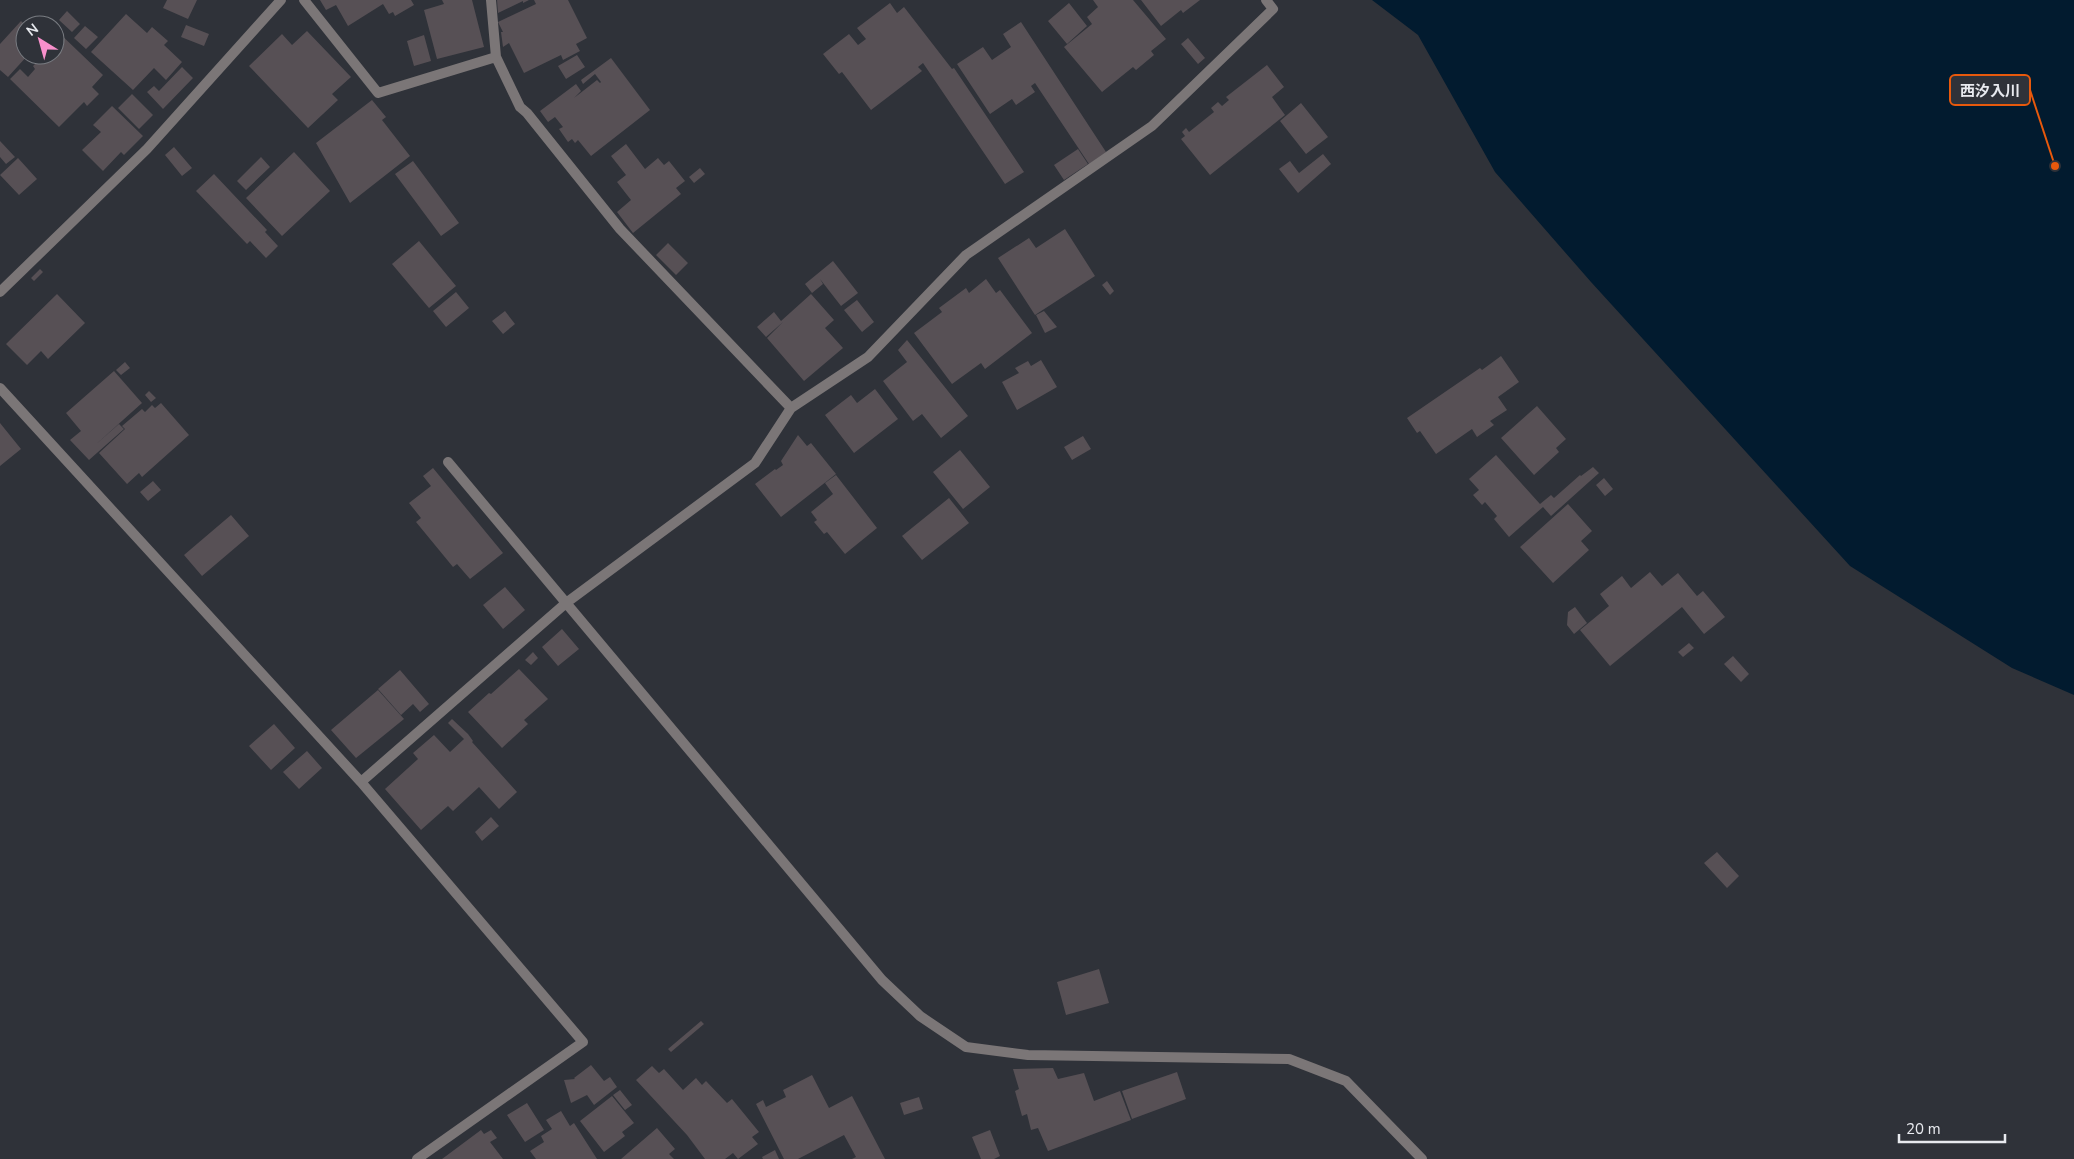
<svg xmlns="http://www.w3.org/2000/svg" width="2074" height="1159" font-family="'Nunito Sans','Noto Sans JP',sans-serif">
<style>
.water{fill:#021b2f}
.building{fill:#575055}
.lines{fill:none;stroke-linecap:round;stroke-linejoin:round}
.minor{stroke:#7b7677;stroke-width:10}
.leader{fill:none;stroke:#e8590c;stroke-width:2}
.callout-dot{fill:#e8590c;stroke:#2f3239;stroke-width:2}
.callout{fill:#2f3239;stroke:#e8590c;stroke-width:2}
.callout-label{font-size:15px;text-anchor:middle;font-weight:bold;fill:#e8eaef}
</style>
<rect width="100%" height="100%" fill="#2f3239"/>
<path class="water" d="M 1372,0 L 2074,0 L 2074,695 L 2012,668 L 1850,566 L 1591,282 L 1495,172 L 1418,35 Z"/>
<path class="building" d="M 167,0 L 197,0 L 188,19 L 163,8 Z
M 320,0 L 411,0 L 414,5 L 395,16 L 393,12 L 389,14 L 383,4 L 348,26 L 336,5 L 326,10 Z
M 442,0 L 472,0 L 484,47 L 437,59 L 424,10 L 444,4 Z
M 497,0 L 529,0 L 523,3 L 523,1 L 498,13 Z
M 534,0 L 568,0 L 587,38 L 576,44 L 580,51 L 563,60 L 561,55 L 524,73 L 509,43 L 503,47 L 501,32 L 503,32 L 498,22 L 536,4 Z
M 1093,0 L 1133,0 L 1166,39 L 1151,51 L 1154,55 L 1136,70 L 1133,67 L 1102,92 L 1064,47 L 1092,24 L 1087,17 L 1098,7 Z
M 1141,0 L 1200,0 L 1183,13 L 1181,10 L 1161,26 Z
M 890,3 L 897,13 L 904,7 L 952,69 L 954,68 L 1024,172 L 1005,184 L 923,63 L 918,67 L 922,71 L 871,110 L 842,72 L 839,74 L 823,54 L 849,34 L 858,45 L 866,39 L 857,28 Z
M 1069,3 L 1087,26 L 1067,44 L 1048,21 Z
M 67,11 L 80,24 L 72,32 L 59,20 Z
M 126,14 L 147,33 L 152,27 L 168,41 L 164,45 L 182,62 L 166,80 L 154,68 L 133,90 L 91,52 Z
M 21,21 L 25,25 L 25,55 L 28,55 L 8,77 L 0,70 L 0,44 Z
M 1021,22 L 1106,152 L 1089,164 L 1035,83 L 1031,86 L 1035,92 L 1016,105 L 1012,99 L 990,114 L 957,64 L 983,47 L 992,60 L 1011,47 L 1003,34 Z
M 186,25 L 209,34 L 204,46 L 181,37 Z
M 85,26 L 98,37 L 86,49 L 74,38 Z
M 55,29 L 103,75 L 92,87 L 99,94 L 87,106 L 84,102 L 59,127 L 10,79 L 20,69 L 28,77 L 35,69 L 33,66 L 40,59 L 36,55 L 55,55 Z
M 307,31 L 351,77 L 332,94 L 338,100 L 308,128 L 249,66 L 282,34 L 292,45 Z
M 424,35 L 431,61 L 414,66 L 407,41 Z
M 1188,38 L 1205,58 L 1198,64 L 1181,44 Z
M 577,55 L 585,67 L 566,79 L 558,66 Z
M 611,58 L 650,110 L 591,156 L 578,140 L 575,143 L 572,139 L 568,142 L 559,129 L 563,127 L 555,117 L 548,122 L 540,111 L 576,84 L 581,91 L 574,98 L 597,80 L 600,83 L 601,82 L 595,74 L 583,84 L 581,80 Z
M 1267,65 L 1284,87 L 1272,97 L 1285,115 L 1210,175 L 1181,139 L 1185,136 L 1182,132 L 1186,128 L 1189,132 L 1214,112 L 1211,108 L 1218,102 L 1222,106 L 1229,100 L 1226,97 Z
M 182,67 L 193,78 L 163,109 L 147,92 L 154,86 L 159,91 Z
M 132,94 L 153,115 L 139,129 L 118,108 Z
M 372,100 L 386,117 L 382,120 L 410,156 L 350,203 L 316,143 Z
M 1301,103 L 1328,137 L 1306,154 L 1280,121 Z
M 112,106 L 143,136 L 124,155 L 121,152 L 103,171 L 82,150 L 101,132 L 93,125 Z
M 0,141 L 15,157 L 6,164 L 0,157 Z
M 626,144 L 645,169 L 658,158 L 664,165 L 669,161 L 685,181 L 676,188 L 681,194 L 633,233 L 617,212 L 631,200 L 617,182 L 626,175 L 611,156 Z
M 174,147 L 192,168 L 182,176 L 165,155 Z
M 1078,149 L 1088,164 L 1064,180 L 1054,165 Z
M 294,152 L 330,191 L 282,236 L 246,198 Z
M 1323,154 L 1331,164 L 1298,193 L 1279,169 L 1290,161 L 1299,173 Z
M 261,157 L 270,167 L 246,190 L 237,181 Z
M 18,158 L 37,179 L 19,195 L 0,175 Z
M 413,161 L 459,223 L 441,236 L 395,174 Z
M 700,168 L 705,174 L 694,183 L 689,177 Z
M 214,174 L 267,230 L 265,232 L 278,246 L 266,258 L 250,241 L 247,244 L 196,191 Z
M 1065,229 L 1095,276 L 1035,315 L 998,258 L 1029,238 L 1036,248 Z
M 419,241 L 456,286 L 429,308 L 392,264 Z
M 668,243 L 688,263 L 676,275 L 656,255 Z
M 833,261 L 858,293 L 841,306 L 820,279 L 823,284 L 812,293 L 805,284 Z
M 40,269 L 43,272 L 34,281 L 31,278 Z
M 986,279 L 996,293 L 1000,290 L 1032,333 L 985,369 L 981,363 L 952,384 L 914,333 L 942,312 L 939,308 L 966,288 L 969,293 Z
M 1107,281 L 1114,291 L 1110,295 L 1102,285 Z
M 456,292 L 469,308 L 446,327 L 433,311 Z
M 57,294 L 85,323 L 48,359 L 41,351 L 27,365 L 6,344 Z
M 811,294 L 834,320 L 825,328 L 843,348 L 804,381 L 767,338 L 783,322 L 766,337 L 757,327 L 774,312 L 781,321 Z
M 857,300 L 874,322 L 862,332 L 844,310 Z
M 505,311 L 515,324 L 503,334 L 492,321 Z
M 1044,311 L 1057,327 L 1045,333 L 1036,315 Z
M 907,340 L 968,416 L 941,438 L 922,414 L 913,421 L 883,381 L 907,362 L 898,350 Z
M 1501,356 L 1519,382 L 1498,397 L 1507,410 L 1490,421 L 1494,425 L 1477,437 L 1472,429 L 1436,454 L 1420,431 L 1417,433 L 1407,418 L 1480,368 L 1482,370 Z
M 1041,360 L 1057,387 L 1017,410 L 1002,382 L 1019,373 L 1015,368 L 1028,361 L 1031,366 Z
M 125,362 L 130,368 L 121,375 L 116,370 Z
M 114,371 L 142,403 L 94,446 L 119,424 L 124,429 L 89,460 L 70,440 L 81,431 L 66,413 Z
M 875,389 L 898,419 L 854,453 L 825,415 L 851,395 L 857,403 Z
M 149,391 L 156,398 L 151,402 L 145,395 Z
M 161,403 L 189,435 L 142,477 L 139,473 L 127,484 L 99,453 L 125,429 L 122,426 L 142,409 L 145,412 L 152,405 L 155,408 Z
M 1537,406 L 1566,439 L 1556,448 L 1559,452 L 1534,475 L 1501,438 Z
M 0,423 L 21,449 L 0,466 Z
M 798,435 L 807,446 L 811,443 L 836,474 L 781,517 L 755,484 L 775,469 L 776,470 L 783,465 L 781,461 Z
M 1083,436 L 1091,449 L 1072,460 L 1064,447 Z
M 960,450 L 990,487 L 963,509 L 933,472 Z
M 1496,455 L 1540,504 L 1551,495 L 1554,498 L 1580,475 L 1581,476 L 1593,467 L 1599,473 L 1551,516 L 1543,507 L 1509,537 L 1494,519 L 1497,516 L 1485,502 L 1482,505 L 1473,495 L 1479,490 L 1469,479 Z
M 433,468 L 503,553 L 470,579 L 457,564 L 453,567 L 416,522 L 421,518 L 409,503 L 431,486 L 423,476 Z
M 836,475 L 877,528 L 845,554 L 827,532 L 824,534 L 814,522 L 817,520 L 811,512 L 833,494 L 825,483 Z
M 1604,478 L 1613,489 L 1605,496 L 1596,485 Z
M 153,481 L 161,490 L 148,501 L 140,492 Z
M 949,498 L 969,523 L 922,560 L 902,536 Z
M 1568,504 L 1592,531 L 1581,541 L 1589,550 L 1553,583 L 1520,547 Z
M 231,515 L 249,536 L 202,576 L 184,555 Z
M 1650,572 L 1662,586 L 1678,573 L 1697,596 L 1703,591 L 1725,617 L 1704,634 L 1682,607 L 1610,666 L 1580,630 L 1609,606 L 1600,594 L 1622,576 L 1631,588 Z
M 505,587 L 525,610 L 503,629 L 483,605 Z
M 1575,607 L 1587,623 L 1574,634 L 1567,625 L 1568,612 Z
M 562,629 L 579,649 L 558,666 L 542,647 Z
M 1689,643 L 1694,648 L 1683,657 L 1678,652 Z
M 533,652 L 538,658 L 531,665 L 525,660 Z
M 1733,656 L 1749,674 L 1741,682 L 1724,664 Z
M 519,669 L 548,699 L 524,720 L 528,724 L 502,748 L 468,712 L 489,693 L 491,694 Z
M 400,670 L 429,704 L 420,712 L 413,704 L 401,715 L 378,689 Z
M 378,690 L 404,719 L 356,758 L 331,730 Z
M 452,719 L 468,734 L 473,741 L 472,742 L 517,792 L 499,809 L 479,787 L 453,811 L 448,806 L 421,830 L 385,789 L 418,759 L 413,753 L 434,735 L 450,752 L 464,739 L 448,723 Z
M 274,724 L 295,748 L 271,770 L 249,746 Z
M 307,751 L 322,768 L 299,789 L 283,772 Z
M 491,817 L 499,826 L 482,841 L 475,832 Z
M 1717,852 L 1739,876 L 1727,888 L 1704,863 Z
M 1099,969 L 1109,1003 L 1066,1015 L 1057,982 Z
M 701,1021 L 704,1024 L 671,1052 L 668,1049 Z
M 591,1065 L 604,1081 L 610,1077 L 617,1087 L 594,1105 L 587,1095 L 571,1103 L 564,1080 L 575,1079 L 574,1078 Z
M 652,1066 L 659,1073 L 664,1069 L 683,1090 L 696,1078 L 702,1085 L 706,1081 L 727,1103 L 732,1099 L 759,1132 L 752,1137 L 758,1144 L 738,1159 L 733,1153 L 725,1159 L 705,1159 L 687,1135 L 636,1080 Z
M 1053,1068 L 1058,1079 L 1084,1073 L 1094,1101 L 1120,1091 L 1131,1120 L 1048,1151 L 1038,1128 L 1031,1130 L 1027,1114 L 1022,1116 L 1015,1091 L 1019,1089 L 1013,1069 Z
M 1177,1072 L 1186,1099 L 1132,1119 L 1122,1091 Z
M 812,1075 L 829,1108 L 852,1096 L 885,1159 L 852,1159 L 856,1157 L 844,1135 L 798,1159 L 784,1159 L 756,1104 L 763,1100 L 766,1107 L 786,1097 L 783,1090 Z
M 620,1090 L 632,1105 L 625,1110 L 613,1095 Z
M 612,1096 L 634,1123 L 622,1132 L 625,1136 L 604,1152 L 580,1121 Z
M 919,1097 L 923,1109 L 904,1115 L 900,1103 Z
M 527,1103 L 544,1130 L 525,1142 L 507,1115 Z
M 561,1111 L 570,1126 L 574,1123 L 597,1159 L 536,1159 L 530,1151 L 544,1142 L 541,1136 L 552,1129 L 546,1120 Z
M 657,1128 L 675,1149 L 669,1154 L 674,1159 L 621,1159 Z
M 481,1130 L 484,1134 L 491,1130 L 497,1138 L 490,1142 L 503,1159 L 442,1159 Z
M 990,1130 L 1000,1156 L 994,1159 L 981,1159 L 972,1137 Z
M 775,1150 L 779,1159 L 763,1159 L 762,1157 Z"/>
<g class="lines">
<path class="minor" d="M 304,0 L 378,93 L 496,57
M 491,0 L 496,57 L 520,107 L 527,113 L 620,229 L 791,408
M 0,292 L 147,149 L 281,0
M 0,388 L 361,782 L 583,1042 L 417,1159
M 448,462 L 882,980 L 920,1016 L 966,1047 L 1028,1055 L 1289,1059 L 1346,1081 L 1422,1159
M 361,782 L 566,603 L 755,463 L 791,408 L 868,357 L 966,255 L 1152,126 L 1273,9 L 1266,0"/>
</g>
<path class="leader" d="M2055 166L2030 90"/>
<circle class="callout-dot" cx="2055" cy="166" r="5"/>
<rect class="callout" x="1950" y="75" width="80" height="30" rx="5"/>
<g class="callout-label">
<text x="1990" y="96">西汐入川</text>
</g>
<g transform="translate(40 40) rotate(323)"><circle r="24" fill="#2f3239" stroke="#797c82"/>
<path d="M0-4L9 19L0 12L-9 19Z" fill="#f890cc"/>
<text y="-8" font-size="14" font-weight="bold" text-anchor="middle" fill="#e8eaef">N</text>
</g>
<path d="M1899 1134v8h106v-8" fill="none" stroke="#e8eaef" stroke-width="2.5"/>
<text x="1906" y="1134" font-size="15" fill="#e8eaef" stroke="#2f3239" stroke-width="4" paint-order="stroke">20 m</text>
</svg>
